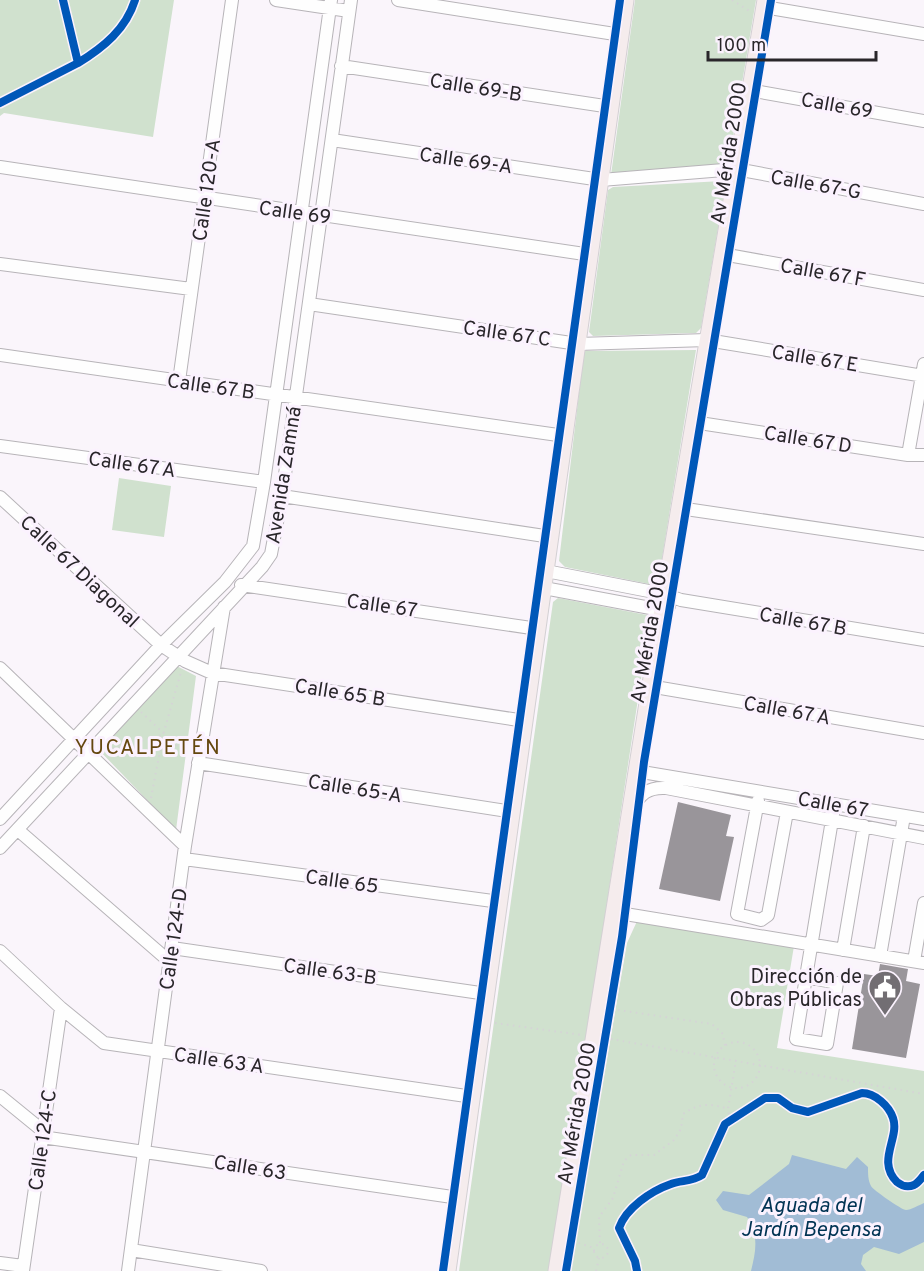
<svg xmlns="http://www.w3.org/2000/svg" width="924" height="1271" font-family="Overpass,sans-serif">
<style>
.green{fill:#d0e1ce}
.water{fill:#a1bcd5}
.building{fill:#99959a}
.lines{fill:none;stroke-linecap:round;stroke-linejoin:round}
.minor-casing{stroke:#b7b4b8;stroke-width:14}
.major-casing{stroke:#d3d0d3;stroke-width:17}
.path{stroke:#d5d4d6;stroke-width:2;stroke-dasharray:1.5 4.5;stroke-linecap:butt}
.minor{stroke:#fefefe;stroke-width:12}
.major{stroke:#f5eced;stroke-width:15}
.cycleway-casing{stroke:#fbf2fe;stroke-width:11}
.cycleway{stroke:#0057b8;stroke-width:8}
.labels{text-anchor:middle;stroke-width:6;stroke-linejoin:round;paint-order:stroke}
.street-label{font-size:20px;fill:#29262a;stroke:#fbf2fe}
.poi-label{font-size:20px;fill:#29262a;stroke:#fbf2fe;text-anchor:end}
.neighbourhood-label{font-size:21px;letter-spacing:1.5px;fill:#65480f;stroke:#fbf2fe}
.water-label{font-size:21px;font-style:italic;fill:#003353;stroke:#fbf2fe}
</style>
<rect width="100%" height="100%" fill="#faf5fb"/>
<path class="green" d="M 0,0 L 174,0 L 153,137 L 4,113 L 0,116 Z
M 635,0 L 756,0 L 728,166 L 611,175 Z
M 722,181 L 725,187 L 701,328 L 696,333 L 593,336 L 589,332 L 608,190 L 613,187 Z
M 696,350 L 659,577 L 649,584 L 565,567 L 559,561 L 584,351 Z
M 119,478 L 171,486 L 164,537 L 112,530 Z
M 558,598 L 647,615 L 650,620 L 551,1271 L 459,1271 L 553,602 Z
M 171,663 L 196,676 L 176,830 L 97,748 Z
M 638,919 L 794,946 L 777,1048 L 924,1071 L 924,1271 L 570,1271 L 627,943 Z"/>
<path class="water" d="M 792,1155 L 846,1169 L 857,1157 L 868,1167 C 868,1174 868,1180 871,1186 C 873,1190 902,1210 906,1210 C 911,1210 919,1205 924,1203 L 924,1242 L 899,1254 L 874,1247 L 863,1255 L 861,1264 L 866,1271 L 751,1271 C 756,1251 759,1235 747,1217 L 723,1210 L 716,1200 L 723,1191 L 749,1195 L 789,1164 Z"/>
<path class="building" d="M 678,802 L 731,815 L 726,836 L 734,837 L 720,901 L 659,889 Z
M 880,964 L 908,969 L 906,981 L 920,984 L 906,1058 L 852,1049 L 864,974 L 878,976 Z"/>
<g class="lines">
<defs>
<path id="minor" d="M 276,0 L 349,11
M 398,0 L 621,35
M 764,7 L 924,34
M 341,66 L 611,107
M 749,90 L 924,121
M 332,140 L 601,180 L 736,169 L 924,204
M 0,167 L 591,255
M 722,254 L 924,290
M 0,264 L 191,289
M 309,304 L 578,344 L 707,340 L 924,376
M 0,355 L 565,436
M 179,381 L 232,0
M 693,422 L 908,455 L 924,455
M 0,446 L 264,482
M 908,455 L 924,364
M 282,496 L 551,537
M 0,497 L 161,645 L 185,661 L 212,673 L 525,721
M 679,508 L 924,544
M 546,571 L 664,594 L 681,600 L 924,640
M 241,585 L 538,629
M 544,588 L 661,610 L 669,606
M 0,668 L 185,846
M 649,686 L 924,733
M 198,763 L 513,812
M 636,771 L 924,819
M 758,801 L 737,914 L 761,920 L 768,915 L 787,812
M 631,809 C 641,794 647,787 666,788 L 924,838
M 0,819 L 161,645 L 225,582 L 253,546 L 264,482 L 331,0
M 18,830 L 170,962
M 0,848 L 262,567 L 271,554 L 282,496 L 351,0
M 184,859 L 500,902
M 613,912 L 924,963
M 172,948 L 487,994
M 843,950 L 864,826
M 0,951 L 61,1008 L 104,1043 L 473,1097
M 880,956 L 904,816
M 914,961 L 924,903
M 806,977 L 837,983 L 827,1044 L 796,1039 Z
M 806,977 L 833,814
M 0,1096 L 43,1131
M 42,1137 L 459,1198
M 131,1250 L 261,1271
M 0,1263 L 23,1266
M 23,1271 L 61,1008
M 128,1271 L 185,846 L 224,607"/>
<path id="major" d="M 448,1271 L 626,0
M 556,1271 L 667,578 L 765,0"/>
</defs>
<use href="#minor" class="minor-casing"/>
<use href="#major" class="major-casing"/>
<path class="path" d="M 732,0 L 751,12
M 141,712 L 189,757
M 107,750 L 162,735
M 151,798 L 163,735 L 181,672
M 618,1010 L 712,1024 L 723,1034 L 725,1046
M 495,1023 L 582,1035
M 605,1038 L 924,1094
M714 1065a23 23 0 1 1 46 0a23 23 0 1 1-46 0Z
M 730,1120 L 728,1109 L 736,1060
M 573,1241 L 594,1248
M 600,1243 L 599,1217 L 613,1198 L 624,1161 L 631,1155 L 654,1155 L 674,1140 L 681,1129 L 683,1114 C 698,1103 712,1103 728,1109
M594 1251a7 7 0 1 1 14 0a7 7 0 1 1-14 0Z
M 596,1271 L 599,1258"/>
<use href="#minor" class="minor"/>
<use href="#major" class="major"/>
<defs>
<path id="cycleway" d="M 78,63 C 104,47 126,29 135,0
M 0,103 L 78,63 L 63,0
M 443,1271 L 620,0
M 566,1271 L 622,937 L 644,762 L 771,0
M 637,1271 L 635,1261 L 619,1228 C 626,1208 651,1191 671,1184 C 681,1180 692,1182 702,1175 L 725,1124 L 765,1098 L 778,1098 L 792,1108 L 808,1112 L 862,1093 C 875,1093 889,1106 893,1118 C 900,1138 876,1161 897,1182 C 902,1186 907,1188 914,1185 C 918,1183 921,1179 924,1175"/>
</defs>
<use href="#cycleway" class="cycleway-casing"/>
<use href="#cycleway" class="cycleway"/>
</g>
<defs>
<symbol id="civic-pin" viewBox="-11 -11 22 30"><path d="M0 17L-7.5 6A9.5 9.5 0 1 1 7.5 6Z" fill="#726e73" stroke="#fbf2fe"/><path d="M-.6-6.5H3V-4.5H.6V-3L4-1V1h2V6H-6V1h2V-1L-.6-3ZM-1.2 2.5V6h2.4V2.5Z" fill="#fff"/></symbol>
</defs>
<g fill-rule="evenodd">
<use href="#civic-pin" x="866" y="968" width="38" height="52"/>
</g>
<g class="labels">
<g class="street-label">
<text transform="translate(476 87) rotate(9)" y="7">Calle 69-B</text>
<text transform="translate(837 105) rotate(10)" y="7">Calle 69</text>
<text transform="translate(728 153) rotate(-81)" y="7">Av Mérida 2000</text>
<text transform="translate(466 160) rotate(8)" y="7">Calle 69-A</text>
<text transform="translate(816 184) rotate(10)" y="7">Calle 67-G</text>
<text transform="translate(206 190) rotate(-82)" y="7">Calle 120-A</text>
<text transform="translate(295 212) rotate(8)" y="7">Calle 69</text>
<text transform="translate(823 272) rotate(10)" y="7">Calle 67 F</text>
<text transform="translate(507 333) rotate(8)" y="7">Calle 67 C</text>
<text transform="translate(815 358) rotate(9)" y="7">Calle 67 E</text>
<text transform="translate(211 386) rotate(8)" y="7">Calle 67 B</text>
<text transform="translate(808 439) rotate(9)" y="7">Calle 67 D</text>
<text transform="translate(132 464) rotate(8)" y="7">Calle 67 A</text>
<text transform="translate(283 475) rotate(-81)" y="7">Avenida Zamná</text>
<text transform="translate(80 571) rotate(43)" y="7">Calle 67 Diagonal</text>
<text transform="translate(382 605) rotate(8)" y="7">Calle 67</text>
<text transform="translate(803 621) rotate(10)" y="7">Calle 67 B</text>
<text transform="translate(649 632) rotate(-80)" y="7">Av Mérida 2000</text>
<text transform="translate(340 692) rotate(9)" y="7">Calle 65 B</text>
<text transform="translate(787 710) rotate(10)" y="7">Calle 67 A</text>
<text transform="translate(355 788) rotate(9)" y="7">Calle 65-A</text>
<text transform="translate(833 804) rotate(10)" y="7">Calle 67</text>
<text transform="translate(342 881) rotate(8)" y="7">Calle 65</text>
<text transform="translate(173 939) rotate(-82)" y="7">Calle 124-D</text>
<text transform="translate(330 971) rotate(8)" y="7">Calle 63-B</text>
<text transform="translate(219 1060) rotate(8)" y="7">Calle 63 A</text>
<text transform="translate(576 1113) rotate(-80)" y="7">Av Mérida 2000</text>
<text transform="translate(42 1140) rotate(-82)" y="7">Calle 124-C</text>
<text transform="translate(250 1167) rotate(9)" y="7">Calle 63</text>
</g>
<g class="poi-label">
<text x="862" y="983">Dirección de<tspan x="862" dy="23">Obras Públicas</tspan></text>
</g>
<g class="neighbourhood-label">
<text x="148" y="754">YUCALPETÉN</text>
</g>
<g class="water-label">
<text x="811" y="1212">Aguada del<tspan x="811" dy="24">Jardín Bepensa</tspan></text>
</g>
</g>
<path d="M708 51v9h168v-9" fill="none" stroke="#29262a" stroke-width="3"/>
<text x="717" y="51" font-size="18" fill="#29262a" stroke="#fbf2fe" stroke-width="4.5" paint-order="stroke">100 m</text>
</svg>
